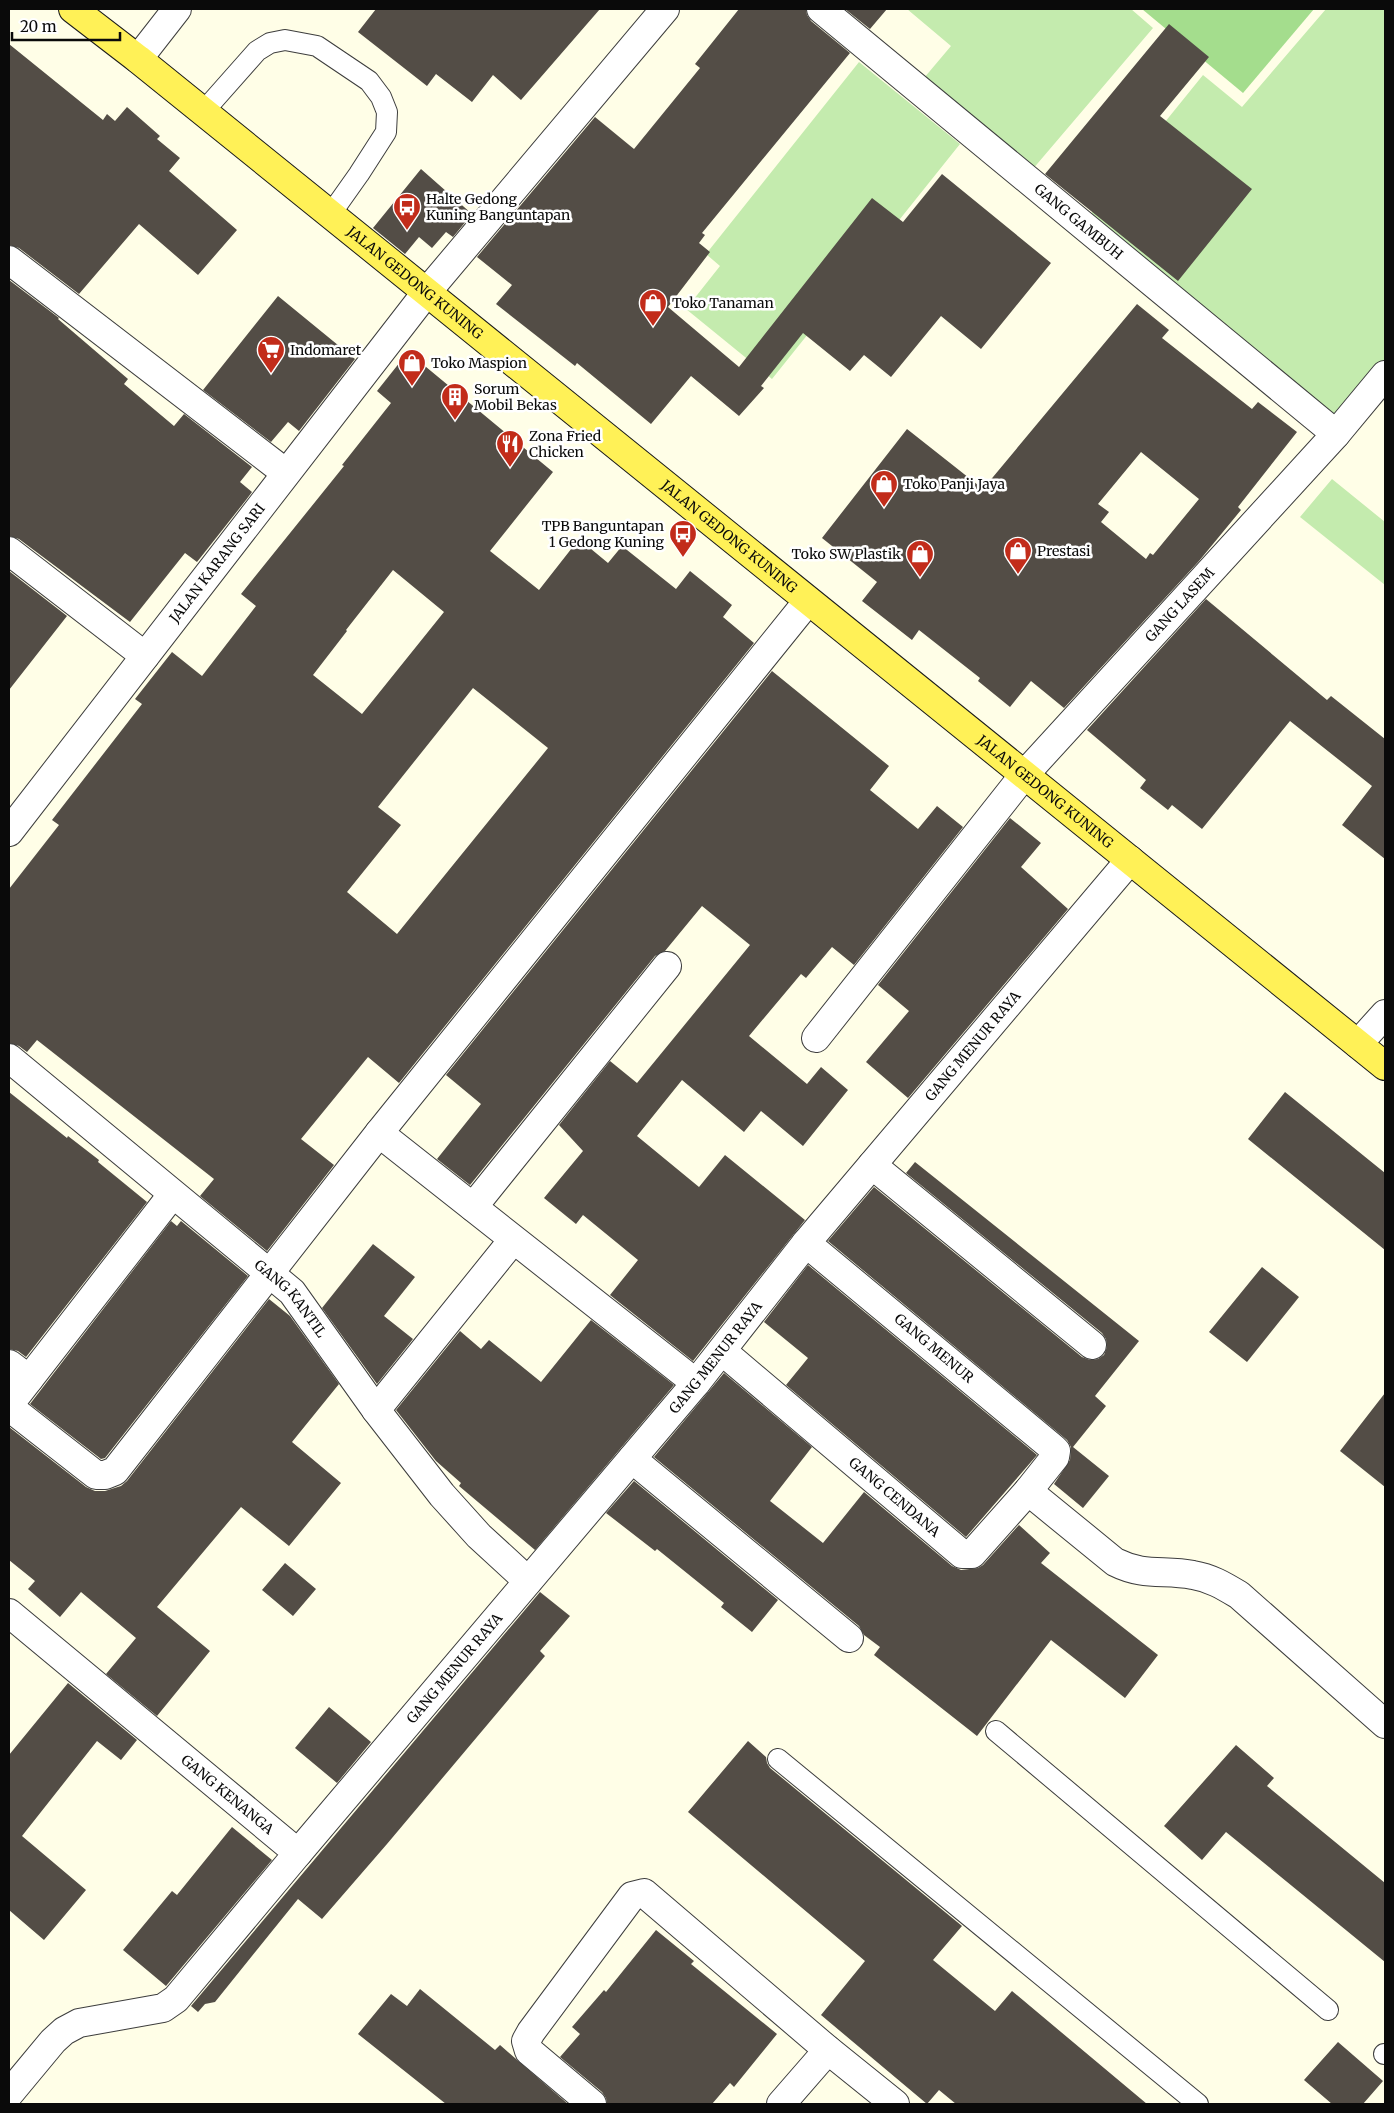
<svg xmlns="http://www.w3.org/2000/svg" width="1394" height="2113" font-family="Merriweather,serif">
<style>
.green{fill:#c4ebae}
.forest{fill:#a4dd8d}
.building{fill:#534d46;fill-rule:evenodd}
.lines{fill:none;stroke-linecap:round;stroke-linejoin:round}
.service-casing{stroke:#3d3d3d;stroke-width:22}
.minor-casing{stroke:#3d3d3d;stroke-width:30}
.primary-casing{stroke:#1b1b1b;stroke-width:30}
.service{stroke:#fff;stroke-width:20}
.minor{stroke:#fff;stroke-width:28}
.primary{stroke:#fff157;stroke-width:28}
.labels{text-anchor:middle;stroke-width:5;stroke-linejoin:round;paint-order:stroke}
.poi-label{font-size:14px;fill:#0a0a0a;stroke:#fff;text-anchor:start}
.street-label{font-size:14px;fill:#0a0a0a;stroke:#fff}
</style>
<rect width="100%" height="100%" fill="#fffee7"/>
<path class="green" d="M 907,9 L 1131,9 L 1153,28 L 1032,170 L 924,78 L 951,46 Z
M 1326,9 L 1385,9 L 1385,360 L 1334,420 L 1089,216 L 1203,75 L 1242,107 Z
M 859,62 L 960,144 L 772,379 L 686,309 L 720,266 L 706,254 Z
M 1332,479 L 1385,522 L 1385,585 L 1300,517 Z"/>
<path class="forest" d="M 1142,9 L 1314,9 L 1243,93 Z"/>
<path class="building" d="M 376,9 L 600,9 L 521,100 L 493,75 L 472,102 L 436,74 L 427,86 L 358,32 Z
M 739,9 L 806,9 L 807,15 L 811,21 L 850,53 L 702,233 L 705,235 L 699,243 L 710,252 L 668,307 L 739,367 L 872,198 L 903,222 L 942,174 L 1051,263 L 981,349 L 941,316 L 891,377 L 864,355 L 850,371 L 803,333 L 761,386 L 764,388 L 739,416 L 691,376 L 651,424 L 577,363 L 575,366 L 496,304 L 512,285 L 477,257 L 595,117 L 634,149 L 700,68 L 695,64 Z
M 845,9 L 887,9 L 870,29 Z
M 1169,24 L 1209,57 L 1160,116 L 1252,189 L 1178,281 L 1045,174 Z
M 9,44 L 103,120 L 107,114 L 115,121 L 127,107 L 160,136 L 157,139 L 180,158 L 169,171 L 237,230 L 198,275 L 139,224 L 79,294 L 19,248 L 9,245 Z
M 421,169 L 472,214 L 453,237 L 446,232 L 432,248 L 419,237 L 405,254 L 373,228 Z
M 9,280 L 59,318 L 58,319 L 128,379 L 124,384 L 174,426 L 184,414 L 252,467 L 240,482 L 252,492 L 246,500 L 197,562 L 185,553 L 130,622 L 19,539 L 9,536 Z
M 278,296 L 355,359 L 299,431 L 288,422 L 271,442 L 203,390 Z
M 1137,304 L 1169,330 L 1162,338 L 1252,409 L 1258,402 L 1297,432 L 1238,507 L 1241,510 L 1199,561 L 1064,708 L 1031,681 L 1010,707 L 978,681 L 980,678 L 919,630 L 912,640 L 862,601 L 877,582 L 822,538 L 907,429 L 983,489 ZM 1141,452 L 1199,499 L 1153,555 L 1150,553 L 1146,559 L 1101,522 L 1109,512 L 1098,504 Z
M 408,352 L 553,472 L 490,551 L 539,590 L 579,539 L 608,563 L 622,546 L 676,589 L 690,571 L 732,605 L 723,617 L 754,643 L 399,1083 L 368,1057 L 301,1139 L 334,1165 L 267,1251 L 200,1196 L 214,1179 L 37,1040 L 27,1052 L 19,1046 L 9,1043 L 9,889 L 59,825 L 52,820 L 142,704 L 135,699 L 172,652 L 202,676 L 256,606 L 241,594 L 344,466 L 342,465 L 391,403 L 377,391 ZM 393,570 L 444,612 L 362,714 L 313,675 L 347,631 L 346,630 ZM 473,688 L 548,748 L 397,934 L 347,892 L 401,825 L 378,807 Z
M 9,571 L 67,616 L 9,690 Z
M 1206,599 L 1327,700 L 1331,696 L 1385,739 L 1385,859 L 1342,825 L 1372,786 L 1290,721 L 1202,829 L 1172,805 L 1168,810 L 1140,788 L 1146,780 L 1087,730 Z
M 772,671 L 889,766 L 870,790 L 918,829 L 937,806 L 963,827 L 854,965 L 832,947 L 806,978 L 801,974 L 749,1036 L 807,1084 L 821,1067 L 848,1090 L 803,1146 L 761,1111 L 744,1132 L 682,1080 L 637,1136 L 699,1187 L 725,1155 L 805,1220 L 693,1361 L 610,1295 L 638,1260 L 583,1215 L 576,1224 L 544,1198 L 583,1151 L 559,1125 L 610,1061 L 637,1083 L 750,945 L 702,906 L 665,951 L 655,956 L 470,1185 L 437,1159 L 481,1104 L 446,1075 Z
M 1010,818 L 1041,843 L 1021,867 L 1068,909 L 908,1098 L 866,1062 L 909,1011 L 878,985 Z
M 9,1092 L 67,1138 L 68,1136 L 99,1160 L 98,1162 L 147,1202 L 26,1357 L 18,1351 L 9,1349 Z
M 1285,1092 L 1385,1173 L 1385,1250 L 1248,1139 Z
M 915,1162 L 1139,1341 L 1095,1396 L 1106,1406 L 1073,1447 L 1109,1476 L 1083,1508 L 1054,1484 L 1070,1460 L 1071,1447 L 1067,1440 L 828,1241 L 874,1187 L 1082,1357 L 1090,1360 L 1098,1359 L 1104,1355 L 1107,1347 L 1106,1339 L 1102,1333 L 906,1173 Z
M 171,1221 L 177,1226 L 181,1221 L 248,1276 L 105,1458 L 101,1459 L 30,1404 Z
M 373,1244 L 415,1277 L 384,1316 L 413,1339 L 377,1384 L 322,1308 Z
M 808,1265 L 1037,1455 L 966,1537 L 786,1385 L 808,1358 L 764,1322 Z
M 1262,1267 L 1299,1297 L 1247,1362 L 1209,1332 Z
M 269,1299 L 290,1316 L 339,1384 L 292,1442 L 341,1483 L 289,1546 L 241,1507 L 157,1607 L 210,1651 L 157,1716 L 106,1674 L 136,1638 L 81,1592 L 60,1617 L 28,1589 L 35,1581 L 9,1560 L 9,1427 L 86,1487 L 95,1491 L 105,1491 L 121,1486 L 127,1481 Z
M 591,1320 L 674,1385 L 535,1550 L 459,1486 L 461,1483 L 436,1461 L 396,1410 L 460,1331 L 481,1349 L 489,1340 L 541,1382 Z
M 724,1373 L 812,1447 L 770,1501 L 823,1543 L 864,1492 L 952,1566 L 961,1570 L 978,1568 L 983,1565 L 1019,1525 L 1050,1553 L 1041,1563 L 1158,1655 L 1125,1698 L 1051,1640 L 977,1736 L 874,1655 L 880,1647 L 864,1635 L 859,1626 L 654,1457 Z
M 1385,1393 L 1385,1487 L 1340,1451 Z
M 634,1481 L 778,1600 L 752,1632 L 721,1607 L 724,1603 L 657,1549 L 655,1551 L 606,1513 Z
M 285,1563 L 316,1589 L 293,1616 L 262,1590 Z
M 540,1592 L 570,1616 L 540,1651 L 545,1656 L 387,1844 L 322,1919 L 298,1899 L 215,2002 L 205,2004 L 198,2012 L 191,2006 Z
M 68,1683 L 137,1740 L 121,1760 L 97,1741 L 22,1836 L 86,1890 L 44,1940 L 9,1910 L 9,1755 Z
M 329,1707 L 371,1742 L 337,1783 L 295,1748 Z
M 748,1741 L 766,1757 L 767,1763 L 770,1768 L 962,1926 L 933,1960 L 995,2011 L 1012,1991 L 1147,2104 L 956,2104 L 939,2090 L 927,2104 L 821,2015 L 865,1961 L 688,1812 Z
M 1236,1745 L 1274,1778 L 1267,1786 L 1385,1883 L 1385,1962 L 1226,1832 L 1202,1860 L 1164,1826 Z
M 232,1827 L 272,1860 L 166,1986 L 123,1950 L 172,1891 L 177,1895 Z
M 656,1930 L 694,1961 L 691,1964 L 777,2034 L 734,2087 L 730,2083 L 712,2104 L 607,2104 L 606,2098 L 602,2092 L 560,2057 L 580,2034 L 572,2027 L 604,1990 L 606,1992 Z
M 420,1989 L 495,2050 L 500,2045 L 568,2104 L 446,2104 L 358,2034 L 391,1994 L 407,2006 Z
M 1338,2042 L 1383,2081 L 1363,2104 L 1332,2104 L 1304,2080 Z"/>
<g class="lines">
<defs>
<path id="service" d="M 203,112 L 257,51 L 270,43 L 285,40 L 317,46 L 369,81 L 381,97 L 387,112 L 386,132 L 359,174 L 330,215
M 996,1731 L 1328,2010
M 778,1759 L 1198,2104
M 1384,2054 L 1385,2054"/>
<g id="minor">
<path id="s1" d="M 821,9 L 1336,434"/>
<path d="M 138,59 L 177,9"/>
<path d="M 9,260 L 286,473"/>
<path d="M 9,551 L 145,656"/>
<path id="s2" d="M 9,832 L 426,293 L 665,9"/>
<path id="s3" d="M 816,1038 L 1024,775 L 1336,434 L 1385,375"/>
<path d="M 1358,1044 L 1385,1014"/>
<path id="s4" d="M 9,1058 L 292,1292 L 376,1410 L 442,1495 L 479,1536 L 528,1581"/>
<path d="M 379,1133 L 696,1383"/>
<path d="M 872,1165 L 1092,1345"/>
<path d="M 473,1207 L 667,966"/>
<path id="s5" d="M 722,1351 L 962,1554 L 972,1554 L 1028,1491 L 1055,1457 L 1056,1451 L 1053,1448 L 806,1243"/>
<path d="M 9,1364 L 29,1379"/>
<path d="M 9,1405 L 172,1195"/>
<path d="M 9,1407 L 96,1475 L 105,1475 L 115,1471 L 379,1133 L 808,601"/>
<path d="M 376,1410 L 513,1240"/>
<path d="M 632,1459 L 849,1638"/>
<path d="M 1028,1491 L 1115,1562 C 1145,1577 1164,1569 1193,1575 C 1211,1578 1224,1586 1239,1595 L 1385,1724"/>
<path id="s6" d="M 9,1613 L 298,1853 L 176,1999 L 163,2008 L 79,2023 L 64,2031 L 53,2041 L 9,2094"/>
<path id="s7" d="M 298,1853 L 696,1383 L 806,1243 L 1130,860"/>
<path d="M 592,2104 L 529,2051 L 526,2041 L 531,2032 L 632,1896 L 644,1893 L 828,2050 L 895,2104"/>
<path d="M 781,2104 L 828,2050"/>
</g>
<g id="primary">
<path id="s8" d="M 73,9 L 138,59 L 1385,1066"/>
</g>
</defs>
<use href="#service" class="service-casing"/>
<use href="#minor" class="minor-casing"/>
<use href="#primary" class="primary-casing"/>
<use href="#service" class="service"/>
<use href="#minor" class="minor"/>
<use href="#primary" class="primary"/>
</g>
<defs>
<symbol id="bus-pin" viewBox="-11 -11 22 30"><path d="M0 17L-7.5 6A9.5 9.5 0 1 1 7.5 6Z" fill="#c22c1a" stroke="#fff"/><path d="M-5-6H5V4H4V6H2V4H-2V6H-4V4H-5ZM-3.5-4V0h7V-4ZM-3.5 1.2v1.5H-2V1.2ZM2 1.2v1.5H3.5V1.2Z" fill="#fff"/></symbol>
<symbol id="shop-pin" viewBox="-11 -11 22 30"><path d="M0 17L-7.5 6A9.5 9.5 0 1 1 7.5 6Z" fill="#c22c1a" stroke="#fff"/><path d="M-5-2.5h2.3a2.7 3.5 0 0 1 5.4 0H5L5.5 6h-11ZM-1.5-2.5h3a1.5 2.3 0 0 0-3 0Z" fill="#fff"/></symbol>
<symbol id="supermarket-pin" viewBox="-11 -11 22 30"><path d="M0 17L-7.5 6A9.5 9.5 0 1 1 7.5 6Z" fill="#c22c1a" stroke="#fff"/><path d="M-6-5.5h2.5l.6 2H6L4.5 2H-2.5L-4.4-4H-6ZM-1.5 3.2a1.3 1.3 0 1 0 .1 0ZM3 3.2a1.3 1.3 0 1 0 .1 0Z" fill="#fff"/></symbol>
<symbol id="building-pin" viewBox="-11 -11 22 30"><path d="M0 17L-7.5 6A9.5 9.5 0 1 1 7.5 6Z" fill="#c22c1a" stroke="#fff"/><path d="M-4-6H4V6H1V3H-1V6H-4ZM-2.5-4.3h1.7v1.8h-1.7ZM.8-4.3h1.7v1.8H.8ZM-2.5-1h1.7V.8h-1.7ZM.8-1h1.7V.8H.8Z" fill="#fff"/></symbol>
<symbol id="restaurant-pin" viewBox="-11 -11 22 30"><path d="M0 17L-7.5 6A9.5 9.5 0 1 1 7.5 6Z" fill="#c22c1a" stroke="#fff"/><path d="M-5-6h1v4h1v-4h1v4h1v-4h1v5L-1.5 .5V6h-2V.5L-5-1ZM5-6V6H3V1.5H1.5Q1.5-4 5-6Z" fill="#fff"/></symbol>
</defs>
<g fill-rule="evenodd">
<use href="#bus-pin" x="391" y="191" width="32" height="43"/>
<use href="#shop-pin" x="637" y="287" width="32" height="43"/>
<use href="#supermarket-pin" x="255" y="334" width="32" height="43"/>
<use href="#shop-pin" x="396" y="347" width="32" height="43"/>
<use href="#building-pin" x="439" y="381" width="32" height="43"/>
<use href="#restaurant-pin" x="494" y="428" width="32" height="43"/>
<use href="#shop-pin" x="868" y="468" width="32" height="43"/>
<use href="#bus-pin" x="667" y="518" width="32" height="43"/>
<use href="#shop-pin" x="1002" y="535" width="32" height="43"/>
<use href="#shop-pin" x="904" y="538" width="32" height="43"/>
</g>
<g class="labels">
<g class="poi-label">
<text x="426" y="204">Halte Gedong<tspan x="426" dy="16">Kuning Banguntapan</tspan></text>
<text x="672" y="308">Toko Tanaman</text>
<text x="290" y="355">Indomaret</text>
<text x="431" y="368">Toko Maspion</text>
<text x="474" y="394">Sorum<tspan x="474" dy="16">Mobil Bekas</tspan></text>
<text x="529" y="441">Zona Fried<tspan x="529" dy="16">Chicken</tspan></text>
<text x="903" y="489">Toko Panji Jaya</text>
<text x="664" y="531" text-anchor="end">TPB Banguntapan<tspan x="664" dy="16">1 Gedong Kuning</tspan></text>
<text x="1037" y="556">Prestasi</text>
<text x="901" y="559" text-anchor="end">Toko SW Plastik</text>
</g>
<g class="street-label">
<text dy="5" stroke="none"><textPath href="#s1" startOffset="334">GANG GAMBUH</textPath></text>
<text dy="5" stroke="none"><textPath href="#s8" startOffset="438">JALAN GEDONG KUNING</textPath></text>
<text dy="5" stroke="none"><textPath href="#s8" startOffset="842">JALAN GEDONG KUNING</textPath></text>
<text dy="5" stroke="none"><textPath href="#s2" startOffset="340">JALAN KARANG SARI</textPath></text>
<text dy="5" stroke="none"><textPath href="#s3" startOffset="566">GANG LASEM</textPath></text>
<text dy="5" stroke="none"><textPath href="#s8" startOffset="1248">JALAN GEDONG KUNING</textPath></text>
<text dy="5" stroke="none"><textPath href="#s7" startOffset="1052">GANG MENUR RAYA</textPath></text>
<text dy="5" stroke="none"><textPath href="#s4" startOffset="371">GANG KANTIL</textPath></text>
<text transform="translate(934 1348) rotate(40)" y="5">GANG MENUR</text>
<text dy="5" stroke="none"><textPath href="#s7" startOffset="648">GANG MENUR RAYA</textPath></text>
<text dy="5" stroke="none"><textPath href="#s5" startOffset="226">GANG CENDANA</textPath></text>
<text dy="5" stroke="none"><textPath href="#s7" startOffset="242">GANG MENUR RAYA</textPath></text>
<text dy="5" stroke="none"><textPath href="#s6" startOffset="284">GANG KENANGA</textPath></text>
</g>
</g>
<rect width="1394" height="2113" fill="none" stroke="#0a0a0a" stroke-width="20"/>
<path d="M12 32v8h108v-8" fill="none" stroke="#0a0a0a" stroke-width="2.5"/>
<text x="20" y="32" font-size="15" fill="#0a0a0a" stroke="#ffffff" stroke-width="4" paint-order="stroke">20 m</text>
</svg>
